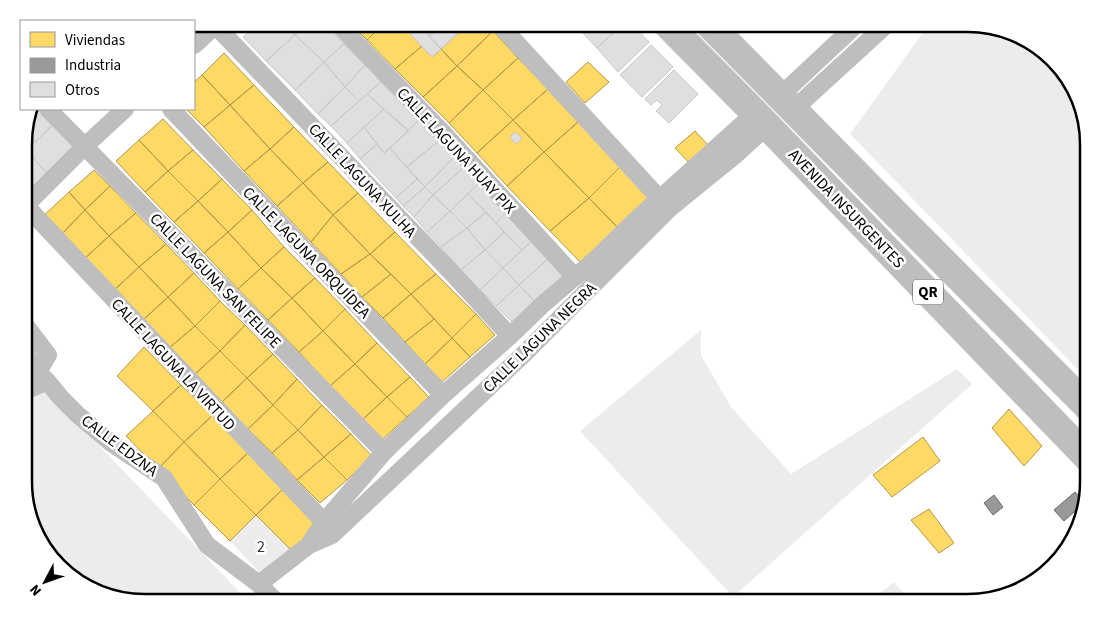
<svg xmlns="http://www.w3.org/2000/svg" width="1112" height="627" font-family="'Source Sans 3',sans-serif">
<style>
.green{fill:#ececec}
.homes{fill:#ffd966;stroke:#b29847}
.industry{fill:#999;stroke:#6b6b6b}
.building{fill:#dfdfdf;stroke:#c7c7c7}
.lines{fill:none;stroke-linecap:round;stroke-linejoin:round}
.primary-casing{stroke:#dbdbdb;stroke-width:29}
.street{stroke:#bebebe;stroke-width:18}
.primary{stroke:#bebebe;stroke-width:28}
.labels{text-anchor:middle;stroke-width:5;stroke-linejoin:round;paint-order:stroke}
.shield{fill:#fff;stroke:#4c4c4c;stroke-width:1}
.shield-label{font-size:15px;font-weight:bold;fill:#000}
.street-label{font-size:16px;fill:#000;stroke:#fff}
.park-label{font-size:16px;fill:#333;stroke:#fff}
.rim{fill:none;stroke:#000;stroke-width:2.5}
</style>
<rect width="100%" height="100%" fill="#fff"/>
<path class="green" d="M 929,24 L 967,24 L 1027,40 L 1068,78 L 1088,137 L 1088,380 L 850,134 Z
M 701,330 L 701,355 L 731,407 L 791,474 L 957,369 L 972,384 L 733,597 L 580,431 Z
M 44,388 L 250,603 L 145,603 L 85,587 L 44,549 L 25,498 L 25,398 Z
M 256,515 L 292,551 L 264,577 L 230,541 Z
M 894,582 L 912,603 L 868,603 Z"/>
<path class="homes" d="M 351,24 L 383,24 L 367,40 Z
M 383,24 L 401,24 L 422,46 L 395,69 L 367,40 Z
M 468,24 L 487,24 L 493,31 L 457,66 L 441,49 Z
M 493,31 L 518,58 L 483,90 L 457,66 Z
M 422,46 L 432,57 L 441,49 L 457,66 L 423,97 L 395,69 Z
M 224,53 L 254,85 L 230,105 L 202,75 Z
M 518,58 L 548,89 L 513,120 L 483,90 Z
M 588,62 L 609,82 L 585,103 L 566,82 Z
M 457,66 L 483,90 L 449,123 L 423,97 Z
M 202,75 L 230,105 L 204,127 L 186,109 L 194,109 L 194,82 Z
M 254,85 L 294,127 L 270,149 L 230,105 Z
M 548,89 L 578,122 L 544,152 L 513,120 Z
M 483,90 L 513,120 L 477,153 L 449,123 Z
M 230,105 L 270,149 L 244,171 L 204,127 Z
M 163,119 L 193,150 L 168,171 L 139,140 Z
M 513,120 L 544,152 L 507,186 L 477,153 Z
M 578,122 L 620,167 L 589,198 L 544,152 Z
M 294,127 L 328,162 L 303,183 L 270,149 Z
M 695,131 L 712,149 L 693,167 L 675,148 Z
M 139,140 L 168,171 L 145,192 L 116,161 Z
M 270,149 L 303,183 L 277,206 L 244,171 Z
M 193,150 L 222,179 L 198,201 L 168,171 Z
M 544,152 L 589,198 L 550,231 L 507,186 Z
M 328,162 L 358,193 L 333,215 L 303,183 Z
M 620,167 L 653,202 L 622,232 L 589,198 Z
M 94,170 L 110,186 L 85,210 L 69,192 Z
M 168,171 L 198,201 L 174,222 L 145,192 Z
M 222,179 L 252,210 L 228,232 L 198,201 Z
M 303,183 L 333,215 L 311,242 L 277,206 Z
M 110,186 L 136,213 L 109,236 L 85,210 Z
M 69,192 L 85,210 L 59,237 L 41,218 Z
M 358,193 L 395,232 L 370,254 L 333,215 Z
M 589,198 L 622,232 L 585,267 L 550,231 Z
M 198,201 L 228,232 L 204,253 L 174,222 Z
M 85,210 L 109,236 L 82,261 L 59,237 Z
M 252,210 L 284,247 L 261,268 L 228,232 Z
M 136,213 L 166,244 L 139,267 L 109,236 Z
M 333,215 L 370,254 L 341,274 L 311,242 Z
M 228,232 L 261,268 L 238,289 L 204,253 Z
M 395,232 L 436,274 L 411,294 L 370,254 Z
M 109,236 L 139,267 L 112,292 L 82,261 Z
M 166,244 L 194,273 L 168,297 L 139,267 Z
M 284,247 L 315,278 L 292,298 L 261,268 Z
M 370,254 L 391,274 L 362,297 L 341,274 Z
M 139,267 L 168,297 L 142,321 L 112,292 Z
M 261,268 L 292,298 L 268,320 L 238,289 Z
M 194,273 L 220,301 L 195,326 L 168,297 Z
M 391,274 L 411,294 L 383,318 L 362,297 Z
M 436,274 L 476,314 L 452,338 L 411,294 Z
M 315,278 L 345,309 L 323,331 L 292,298 Z
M 411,294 L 434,319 L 405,342 L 383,318 Z
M 168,297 L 195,326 L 169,348 L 142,321 Z
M 292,298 L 323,331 L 299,352 L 268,320 Z
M 220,301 L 245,325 L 220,351 L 195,326 Z
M 345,309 L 377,343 L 355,364 L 323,331 Z
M 476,314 L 495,335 L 470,357 L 452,338 Z
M 434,319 L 452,338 L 425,364 L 405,342 Z
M 245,325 L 273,354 L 247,378 L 220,351 Z
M 195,326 L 220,351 L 194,375 L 169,348 Z
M 323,331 L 355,364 L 330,386 L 299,352 Z
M 452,338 L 470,357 L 442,382 L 425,364 Z
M 377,343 L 410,377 L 387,397 L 355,364 Z
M 144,347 L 181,385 L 153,411 L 117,376 Z
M 220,351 L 247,378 L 221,403 L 194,375 Z
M 273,354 L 297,379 L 273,405 L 247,378 Z
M 355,364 L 387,397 L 362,420 L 330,386 Z
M 410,377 L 429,397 L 407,417 L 387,397 Z
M 247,378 L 273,405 L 248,429 L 221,403 Z
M 297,379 L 322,405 L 298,430 L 273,405 Z
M 181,385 L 213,415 L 184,442 L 153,411 Z
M 387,397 L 407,417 L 382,440 L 362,420 Z
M 273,405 L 298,430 L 272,453 L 248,429 Z
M 322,405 L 351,434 L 324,457 L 298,430 Z
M 1009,409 L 1042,446 L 1024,466 L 992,428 Z
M 153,411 L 184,442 L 158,469 L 126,436 Z
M 213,415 L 249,452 L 220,479 L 184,442 Z
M 298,430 L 324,457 L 297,480 L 272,453 Z
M 351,434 L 372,456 L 347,480 L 324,457 Z
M 923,437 L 940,461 L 892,497 L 873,475 Z
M 184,442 L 220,479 L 194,505 L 158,469 Z
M 249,452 L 284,488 L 256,515 L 220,479 Z
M 324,457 L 347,480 L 320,503 L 297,480 Z
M 220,479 L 256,515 L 230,541 L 194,505 Z
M 284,488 L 320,526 L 292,551 L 256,515 Z
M 929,509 L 954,543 L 939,553 L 911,520 Z"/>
<path class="industry" d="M 1075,492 L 1084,502 L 1084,503 L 1064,521 L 1054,510 Z
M 994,495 L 1003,507 L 993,515 L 984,503 Z"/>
<path class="building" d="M 258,24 L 284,24 L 295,35 L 266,61 L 243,37 Z
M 284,24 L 307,24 L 295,35 Z
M 307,24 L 325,24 L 344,44 L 324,62 L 295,35 Z
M 401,24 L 417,24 L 408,32 Z
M 419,24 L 441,49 L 432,57 L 408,32 Z
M 419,24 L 444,24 L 429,36 Z
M 444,24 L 468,24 L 441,49 L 429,36 Z
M 578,24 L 623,24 L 597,48 L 576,26 Z
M 623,24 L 632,24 L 649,42 L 618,72 L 597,48 Z
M 295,35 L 324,62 L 295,90 L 266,61 Z
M 344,44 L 365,65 L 356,75 L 345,87 L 324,62 Z
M 651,45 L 673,67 L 642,97 L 620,75 Z
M 324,62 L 345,87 L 329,102 L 318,114 L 295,90 Z
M 365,65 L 381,82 L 359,101 L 345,87 Z
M 674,70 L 698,94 L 669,123 L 656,111 L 662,105 L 657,100 L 651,105 L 645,99 Z
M 381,82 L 418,121 L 408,131 L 367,94 Z
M 345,87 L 359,101 L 331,126 L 318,114 Z
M 367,94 L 384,109 L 347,143 L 331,126 Z
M 31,109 L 38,109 L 53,125 L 26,150 L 25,149 L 25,129 Z
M 384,109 L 409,131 L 384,153 L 364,127 Z
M 418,121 L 439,141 L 406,167 L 390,148 Z
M 53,125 L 74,146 L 47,173 L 26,150 Z
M 364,127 L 377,144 L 360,159 L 347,143 Z
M 515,132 L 522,138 L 516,144 L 510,137 Z
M 439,141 L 454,157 L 425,187 L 407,167 Z
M 377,144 L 384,153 L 390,148 L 417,179 L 396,198 L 360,159 Z
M 26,150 L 47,173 L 25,196 L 25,151 Z
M 454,157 L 463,168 L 433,195 L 425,187 Z
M 463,168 L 478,184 L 450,211 L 433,195 Z
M 417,179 L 425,187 L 403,206 L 396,198 Z
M 478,184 L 506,213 L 496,223 L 468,194 Z
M 425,187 L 433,195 L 414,217 L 403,206 Z
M 468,194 L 486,212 L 467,228 L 450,211 Z
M 433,195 L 450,211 L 427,232 L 414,217 Z
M 450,211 L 467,228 L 441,247 L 427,232 Z
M 486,212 L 504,232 L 485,250 L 467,228 Z
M 506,213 L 532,241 L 522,250 L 496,223 Z
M 467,228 L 485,250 L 461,270 L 441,247 Z
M 504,232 L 522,250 L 503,268 L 485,250 Z
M 532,241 L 549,258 L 519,285 L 503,268 Z
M 485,250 L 503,268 L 480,290 L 461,270 Z
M 549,258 L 569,278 L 538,305 L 519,285 Z
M 503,268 L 519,285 L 496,306 L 480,290 Z
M 519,285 L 538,305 L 516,326 L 496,306 Z"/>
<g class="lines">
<defs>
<path id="primary" d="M 667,24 L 755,113 L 1088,458
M 709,24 L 895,213 L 1088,407"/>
</defs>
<use href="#primary" class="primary-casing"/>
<path class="street" d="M 338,24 L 445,135 L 575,277
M 499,24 L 660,199
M 215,25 L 453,274 L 510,336
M 194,45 L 217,24
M 780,96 L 857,24
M 48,109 L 384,452
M 171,109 L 443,395
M 793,110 L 887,24
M 25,205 L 324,522
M 25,206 L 85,146 L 125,109
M 25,325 L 48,355 L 38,372
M 25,355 L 38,372 L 47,381 L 61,398 L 77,414 L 110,442 L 164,478 L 207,545 L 259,584 L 277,603
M 25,391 L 47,381
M 309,545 L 324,522 L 384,452 L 443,395 L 510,336 L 542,305 L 596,259 L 635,221 L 755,113
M 259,584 L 309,545 L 332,535 L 526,352 L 670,208 L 734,156 L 767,126"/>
<use href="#primary" class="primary"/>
</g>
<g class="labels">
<rect class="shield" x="913" y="279.5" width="30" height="25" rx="4"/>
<g class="shield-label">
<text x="928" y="297">QR</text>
</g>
<g class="street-label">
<text transform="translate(457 150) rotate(47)" y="6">CALLE LAGUNA HUAY PIX</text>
<text transform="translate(363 180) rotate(47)" y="6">CALLE LAGUNA XULHA</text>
<text transform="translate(847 208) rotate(46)" y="6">AVENIDA INSURGENTES</text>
<text transform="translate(307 252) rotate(46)" y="6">CALLE LAGUNA ORQUÍDEA</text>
<text transform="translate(216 280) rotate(46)" y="6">CALLE LAGUNA SAN FELIPE</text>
<text transform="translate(539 337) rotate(-44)" y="6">CALLE LAGUNA NEGRA</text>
<text transform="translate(174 364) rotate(47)" y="6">CALLE LAGUNA LA VIRTUD</text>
<text transform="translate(120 445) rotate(37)" y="6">CALLE EDZNA</text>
</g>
<g class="park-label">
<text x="261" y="552">2</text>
</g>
</g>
<path d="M0 0H1112V627H0ZM144 32H968A112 112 0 0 1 1080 144V482A112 112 0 0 1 968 594H144A112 112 0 0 1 32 482V144A112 112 0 0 1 144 32Z" fill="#fff" fill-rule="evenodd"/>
<path class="rim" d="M144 32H968A112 112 0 0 1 1080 144V482A112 112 0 0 1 968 594H144A112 112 0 0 1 32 482V144A112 112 0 0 1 144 32Z"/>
<rect x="20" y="20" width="175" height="90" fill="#ffffff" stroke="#999999"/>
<rect x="30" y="32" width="25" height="15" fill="#ffd966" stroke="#999999"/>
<text x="65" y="45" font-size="15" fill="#000000">Viviendas</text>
<rect x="30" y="58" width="25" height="15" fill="#999999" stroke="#999999"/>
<text x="65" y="70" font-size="15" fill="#000000">Industria</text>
<rect x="30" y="82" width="25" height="15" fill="#dfdfdf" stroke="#999999"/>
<text x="65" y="95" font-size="15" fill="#000000">Otros</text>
<g transform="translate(45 582) rotate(229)" stroke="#ffffff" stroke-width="4" paint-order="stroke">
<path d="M0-4L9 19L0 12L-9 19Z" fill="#000000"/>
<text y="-8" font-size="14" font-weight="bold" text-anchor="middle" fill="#000000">N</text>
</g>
</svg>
